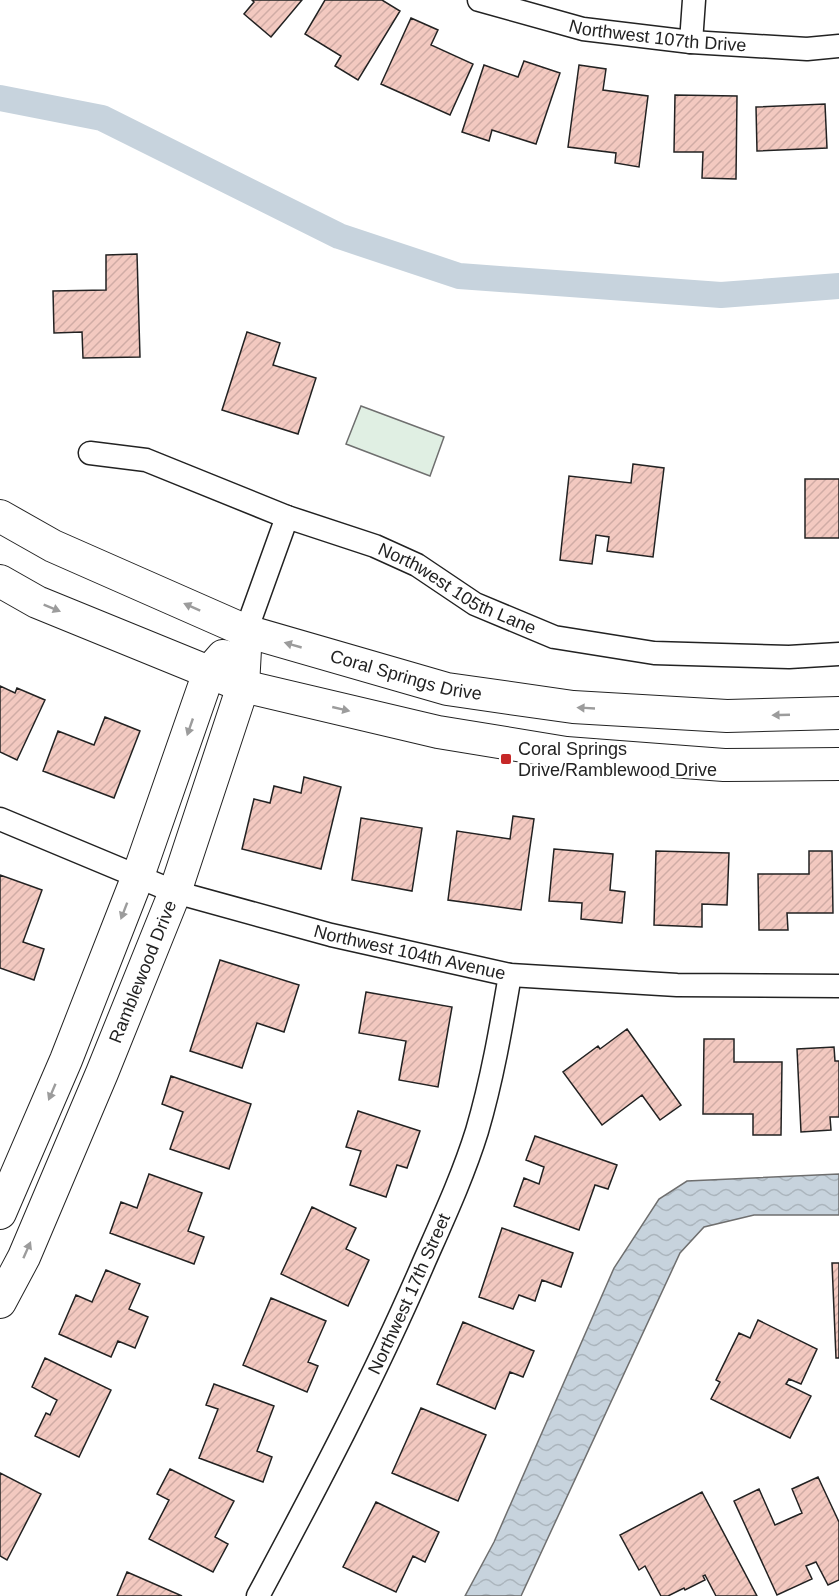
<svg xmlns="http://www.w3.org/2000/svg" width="839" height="1596" font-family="Helvetica,sans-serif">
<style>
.green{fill:#e0efe3;stroke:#6f6f6f;stroke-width:1.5}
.water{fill:url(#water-waves);stroke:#6f6f6f;stroke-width:1.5}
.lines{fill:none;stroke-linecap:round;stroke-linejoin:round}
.canal{stroke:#c7d3dd;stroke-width:26}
.building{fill:url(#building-hatch);stroke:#222;stroke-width:1.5}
.street-casing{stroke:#222;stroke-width:25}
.secondary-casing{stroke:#222;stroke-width:34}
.street{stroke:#fff;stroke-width:22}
.secondary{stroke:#fff;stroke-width:32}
.oneway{fill:#9c9c9c}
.poi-dot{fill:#c62828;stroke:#fff;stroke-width:2}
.labels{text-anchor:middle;stroke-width:4.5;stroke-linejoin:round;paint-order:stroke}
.street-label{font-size:18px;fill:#222;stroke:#fff}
.poi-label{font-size:18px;fill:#222;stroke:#fff;text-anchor:start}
</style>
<defs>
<pattern id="water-waves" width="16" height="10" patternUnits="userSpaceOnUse" patternTransform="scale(1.5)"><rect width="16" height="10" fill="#c7d3dd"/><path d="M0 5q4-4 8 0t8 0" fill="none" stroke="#abb5bd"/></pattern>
<pattern id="building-hatch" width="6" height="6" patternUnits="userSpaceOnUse" patternTransform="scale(1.5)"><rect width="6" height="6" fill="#f3c9c0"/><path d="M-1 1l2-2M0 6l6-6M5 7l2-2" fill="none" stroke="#d0aca5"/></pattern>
</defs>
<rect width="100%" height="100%" fill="#fff"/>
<path class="green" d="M 361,406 L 444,437 L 430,476 L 346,444 Z"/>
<path class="water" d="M 839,1174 L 839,1215 L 754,1215 L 704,1227 L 680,1253 L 521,1596 L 465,1596 L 494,1542 L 614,1268 L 659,1199 L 687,1181 Z"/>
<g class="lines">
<path class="canal" d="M 0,98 L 102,118 L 339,236 L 459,276 L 721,295 L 839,286"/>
</g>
<path class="building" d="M 252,0 L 302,0 L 271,37 L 244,14 L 254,2 Z
M 325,0 L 382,0 L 400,11 L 358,80 L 335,66 L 341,56 L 305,34 Z
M 411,18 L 438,30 L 431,45 L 473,64 L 450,115 L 381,84 Z
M 524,61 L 560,73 L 536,144 L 492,130 L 489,141 L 462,132 L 484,65 L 518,77 Z
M 579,65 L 606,69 L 603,90 L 648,96 L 639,167 L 615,163 L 616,153 L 568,147 Z
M 675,95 L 737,96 L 736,179 L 702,178 L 703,152 L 674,152 Z
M 825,104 L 827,148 L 757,151 L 756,107 Z
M 137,254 L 140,357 L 83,358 L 82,332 L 54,333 L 53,291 L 106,290 L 106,255 Z
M 247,332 L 280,343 L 273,365 L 316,378 L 298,434 L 222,410 Z
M 633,464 L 664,468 L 653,557 L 607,551 L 609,537 L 596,535 L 592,564 L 560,560 L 569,476 L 631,483 Z
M 805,479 L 839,479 L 839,538 L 805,538 Z
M 0,686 L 15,693 L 17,688 L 45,700 L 17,760 L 0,752 Z
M 105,717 L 140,731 L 114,798 L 43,771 L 58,731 L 94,745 Z
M 304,777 L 341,787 L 321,869 L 242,849 L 254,799 L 270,803 L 274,786 L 301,793 Z
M 513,816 L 534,819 L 521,910 L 448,900 L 457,831 L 510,839 Z
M 361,818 L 422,828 L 412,891 L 352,880 Z
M 554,849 L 613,854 L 610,890 L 625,892 L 622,923 L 581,919 L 582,903 L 549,901 Z
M 656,851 L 729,853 L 727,905 L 702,904 L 702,927 L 654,925 Z
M 809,851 L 832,851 L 833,913 L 787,913 L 788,930 L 759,930 L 758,874 L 809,874 Z
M 0,875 L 42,890 L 23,942 L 44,949 L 34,980 L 0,968 Z
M 220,960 L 299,985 L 284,1032 L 257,1023 L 242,1068 L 190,1051 Z
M 366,992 L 452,1007 L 438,1087 L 399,1080 L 406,1041 L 359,1033 Z
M 627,1029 L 681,1105 L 660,1120 L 642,1095 L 602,1125 L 563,1072 L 598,1046 L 600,1049 Z
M 704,1039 L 734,1039 L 734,1062 L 782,1062 L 781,1135 L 753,1135 L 753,1114 L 703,1114 Z
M 834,1047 L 835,1061 L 839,1061 L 839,1117 L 830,1117 L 831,1130 L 801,1132 L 797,1049 Z
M 171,1076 L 251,1104 L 229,1169 L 170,1149 L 183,1112 L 162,1104 Z
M 358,1111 L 420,1131 L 407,1168 L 397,1165 L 386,1197 L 350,1185 L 361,1151 L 346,1147 Z
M 535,1136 L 617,1165 L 608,1189 L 595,1185 L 579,1230 L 514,1206 L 524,1178 L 539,1184 L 544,1167 L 526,1160 Z
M 149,1174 L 202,1193 L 188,1231 L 204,1237 L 194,1264 L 110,1233 L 121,1202 L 137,1208 Z
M 312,1207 L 356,1228 L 346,1249 L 369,1260 L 348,1306 L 281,1274 Z
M 502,1228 L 573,1253 L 561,1287 L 542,1280 L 535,1301 L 519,1295 L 513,1309 L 479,1297 Z
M 832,1263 L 839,1263 L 839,1358 L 836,1358 Z
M 106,1270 L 140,1284 L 129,1309 L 148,1317 L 135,1348 L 118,1341 L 111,1357 L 59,1334 L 76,1295 L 92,1302 Z
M 271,1298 L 326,1321 L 308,1362 L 318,1366 L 307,1392 L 243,1365 Z
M 758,1320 L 817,1349 L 801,1384 L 789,1379 L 786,1384 L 811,1396 L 790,1438 L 711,1399 L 720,1382 L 716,1380 L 739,1333 L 750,1338 Z
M 463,1322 L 534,1351 L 523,1377 L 510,1372 L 495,1409 L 437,1384 Z
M 45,1358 L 111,1390 L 79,1457 L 35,1436 L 46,1413 L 50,1415 L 57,1400 L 32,1387 Z
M 214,1384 L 274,1406 L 257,1451 L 272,1457 L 263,1482 L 199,1458 L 218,1409 L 206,1405 Z
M 421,1408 L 486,1435 L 458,1501 L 392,1473 Z
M 170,1469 L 234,1501 L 215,1537 L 228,1544 L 213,1572 L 149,1539 L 169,1500 L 157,1494 Z
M 0,1473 L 41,1494 L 7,1560 L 0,1556 Z
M 818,1477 L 839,1522 L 839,1580 L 828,1585 L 816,1562 L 806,1566 L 812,1579 L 777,1595 L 734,1501 L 759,1489 L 775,1525 L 802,1513 L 792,1489 Z
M 702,1492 L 757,1596 L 716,1596 L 705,1575 L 703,1576 L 705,1580 L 685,1590 L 684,1588 L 668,1596 L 661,1596 L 645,1566 L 639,1570 L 620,1535 Z
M 376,1502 L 439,1532 L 425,1562 L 413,1556 L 396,1592 L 343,1567 Z
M 127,1572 L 182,1596 L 117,1596 Z"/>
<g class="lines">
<defs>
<g id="street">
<path id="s1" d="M 479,0 L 583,29 L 691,42 L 807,49 L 839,46"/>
<path d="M 691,42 L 694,0"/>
<path id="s2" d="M 90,453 L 146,460 L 287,517 L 375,546 L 417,565 L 475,604 L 554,637 L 654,653 L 789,657 L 839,654"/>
<path d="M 246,631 L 287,517"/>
<path id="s3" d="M 0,819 L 175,892 L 331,935 L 510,975 L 677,985 L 839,986"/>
<path id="s4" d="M 258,1596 C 317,1486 375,1376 424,1262 C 443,1219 463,1176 477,1131 C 492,1080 501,1028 510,975"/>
</g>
<g id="secondary">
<path id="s5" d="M 0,516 L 53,546 L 246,631 L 447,689 L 573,707 L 727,716 L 839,713"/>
<path d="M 0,581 L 37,602 L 243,686 L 438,732 L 566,753 L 724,765 L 839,764"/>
<path d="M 0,1213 L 66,1060 L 138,876 L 209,672 L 223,656"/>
<path id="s6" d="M 0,1302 L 24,1257 L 102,1073 L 175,892 L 243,686 L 246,631"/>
</g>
</defs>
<use href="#street" class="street-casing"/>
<use href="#secondary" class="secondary-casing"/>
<use href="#street" class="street"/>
<use href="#secondary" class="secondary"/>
</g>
<defs><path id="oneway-solid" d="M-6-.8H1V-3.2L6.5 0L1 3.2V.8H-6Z" transform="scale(1.5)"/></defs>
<g class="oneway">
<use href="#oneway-solid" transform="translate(192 607) rotate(-156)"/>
<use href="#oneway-solid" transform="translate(52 608) rotate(22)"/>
<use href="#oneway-solid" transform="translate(293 645) rotate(-164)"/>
<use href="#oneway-solid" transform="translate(586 708) rotate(-177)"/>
<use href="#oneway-solid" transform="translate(341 709) rotate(13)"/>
<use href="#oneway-solid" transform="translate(781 715) rotate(178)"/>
<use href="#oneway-solid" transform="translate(190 727) rotate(109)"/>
<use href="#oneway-solid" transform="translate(124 911) rotate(111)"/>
<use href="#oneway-solid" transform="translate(52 1092) rotate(113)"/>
<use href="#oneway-solid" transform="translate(27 1250) rotate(-66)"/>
</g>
<rect class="poi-dot" x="500" y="753" width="12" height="12" rx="3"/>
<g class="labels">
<g class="street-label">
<text dy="6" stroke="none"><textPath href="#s1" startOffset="183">Northwest 107th Drive</textPath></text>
<text dy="6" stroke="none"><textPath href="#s2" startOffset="394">Northwest 105th Lane</textPath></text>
<text dy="6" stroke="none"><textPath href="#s5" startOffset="438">Coral Springs Drive</textPath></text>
<text dy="6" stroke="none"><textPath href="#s3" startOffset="432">Northwest 104th Avenue</textPath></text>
<text dy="6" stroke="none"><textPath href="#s6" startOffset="360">Ramblewood Drive</textPath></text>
<text dy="6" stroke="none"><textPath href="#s4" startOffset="338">Northwest 17th Street</textPath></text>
</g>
<g class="poi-label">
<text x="518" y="755">Coral Springs<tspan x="518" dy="21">Drive/Ramblewood Drive</tspan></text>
</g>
</g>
</svg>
